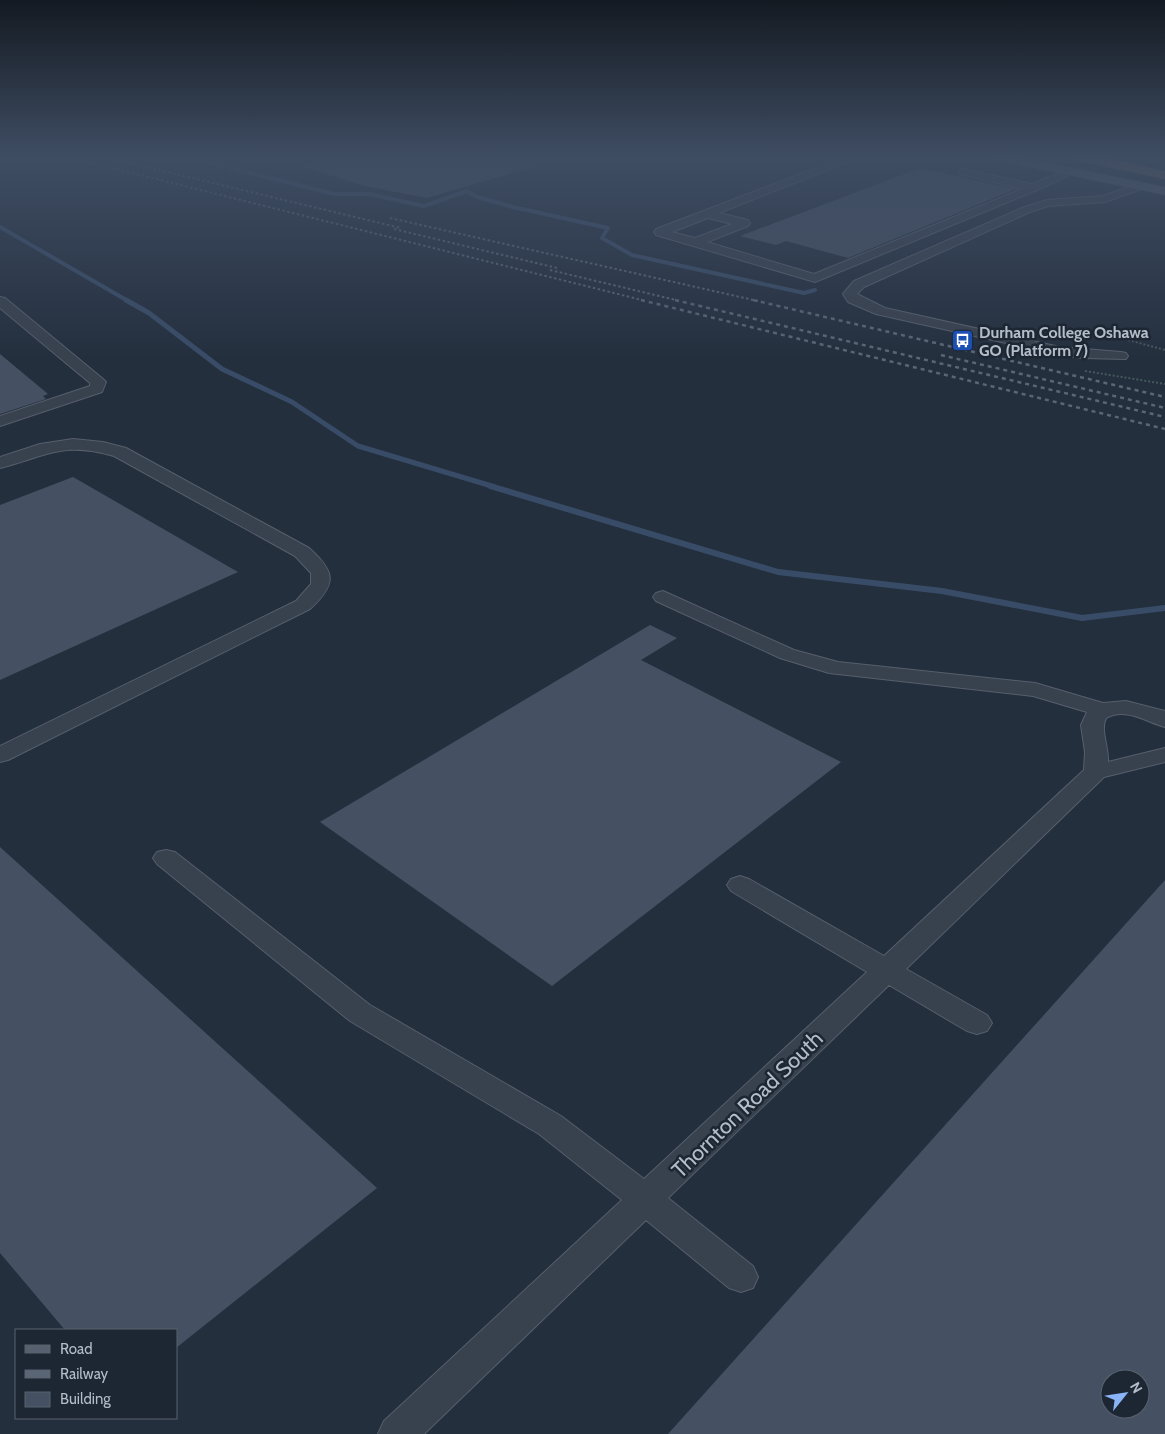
<svg xmlns="http://www.w3.org/2000/svg" width="1165" height="1434" font-family="Cabin,sans-serif">
<style>
.lines{fill:none;stroke-linecap:round;stroke-linejoin:round}
.stream-far2{stroke:#394c67;stroke-width:4}
.stream-far1{stroke:#394c67;stroke-width:5}
.stream{stroke:#394c67;stroke-width:6}
.building{fill:#455162;fill-rule:evenodd}
.minor-casing{stroke:#565f6c;stroke-width:2}
.major-casing{stroke:#414a57;stroke-width:1}
.highway-casing{stroke:#434c59;stroke-width:1}
.path{stroke:#44595c;stroke-width:2;stroke-dasharray:2 2;stroke-linecap:butt}
.minor{fill:#38414e;fill-rule:evenodd}
.major{fill:#56606e;fill-rule:evenodd}
.highway{fill:#746855;fill-rule:evenodd}
.rail-far1{stroke:#5a6575;stroke-width:2;stroke-dasharray:2.5 2.5;stroke-linecap:butt}
.rail{stroke:#5a6575;stroke-width:2.5;stroke-dasharray:4 4;stroke-linecap:butt}
.labels{text-anchor:middle;stroke-width:5;stroke-linejoin:round;paint-order:stroke}
.far-poi-label{font-size:16px;font-weight:bold;fill:#b4bcc9;stroke:#1d2633;text-anchor:start}
.near-street-label{font-size:22px;fill:#b4bcc9;stroke:#1d2633}
</style>
<rect width="100%" height="100%" fill="#242f3e"/>
<g class="lines">
<path class="stream-far2" d="M 184,156 L 334,194 L 369,194 L 424,206 L 467,191 L 477,197 L 513,207 L 608,228 L 602,238 L 632,255 L 804,293 L 815,290
M 0,227 L 128,301"/>
<path class="stream-far1" d="M 126,300 L 149,313 L 222,369 L 292,402 L 358,446 L 495,487"/>
<path class="stream" d="M 490,486 L 778,572 L 942,591 L 1082,618 L 1165,608"/>
</g>
<path class="building" d="M 337,156 L 552,156 L 552,161 L 427,198 L 365,186 L 301,166 Z
M 920,168 L 1016,189 L 848,258 L 786,241 L 776,245 L 740,236 Z
M 0,354 L 48,394 L 43,396 L 46,399 L 0,414 Z
M 73,477 L 238,572 L 0,680 L 0,505 Z
M 650,625 L 677,638 L 641,660 L 841,762 L 552,986 L 320,822 Z
M 0,847 L 377,1188 L 176,1348 L 176,1330 L 65,1330 L 0,1253 Z
M 1165,880 L 1165,1434 L 668,1434 ZM 1110,1379 L 1140,1379 L 1140,1409 L 1110,1409 Z"/>
<g class="lines">
<defs>
<path id="minor" d="M 848,156 L 863,156 L 719,213 L 748,220 L 750,223 L 748,226 L 707,242 L 814,274 L 1022,189 L 960,174 L 959,172 L 960,170 L 964,169 L 1032,184 L 1067,170 L 1075,170 L 1076,172 L 1037,190 L 815,282 L 656,235 L 654,232 L 656,229 ZM 708,218 L 732,224 L 695,238 L 672,232 Z
M 1140,183 L 1144,184 L 1146,186 L 1144,188 L 1105,202 L 1048,206 L 1030,212 L 864,287 L 857,294 L 885,308 L 1060,347 L 1121,352 L 1126,353 L 1128,356 L 1126,359 L 1083,358 L 1060,355 L 876,314 L 848,302 L 843,294 L 854,281 L 1022,208 L 1047,200 L 1103,196 Z
M 0,297 L 5,298 L 103,379 L 106,382 L 102,392 L 0,426 L 0,416 L 90,386 L 90,383 L 0,308 Z
M 73,439 L 103,442 L 126,448 L 309,548 C 336,572 337,584 310,609 L 8,760 L 0,762 L 0,746 L 296,601 L 311,584 L 311,573 L 295,556 L 114,456 C 62,441 47,456 0,468 L 0,457 L 40,444 Z
M 663,591 L 794,650 L 838,662 L 1035,683 L 1103,703 L 1126,701 L 1165,711 L 1165,727 C 1146,722 1126,707 1106,718 C 1100,730 1109,748 1108,762 L 1165,748 L 1165,762 L 1104,777 L 906,969 L 987,1015 L 992,1023 L 987,1031 L 977,1034 L 967,1031 L 889,985 L 668,1198 L 753,1266 L 758,1277 L 753,1288 L 741,1292 L 729,1288 L 646,1220 L 424,1434 L 378,1434 L 384,1421 L 622,1200 L 539,1134 L 350,1021 L 157,864 L 153,858 L 157,852 L 166,850 L 175,852 L 370,1005 L 561,1116 L 644,1179 L 867,972 L 731,891 L 727,885 L 731,879 L 740,876 L 749,879 L 884,956 L 1084,770 L 1085,752 L 1081,725 L 1087,712 L 1033,696 L 829,673 L 780,658 L 656,601 L 653,597 L 656,593 Z"/>
<path id="major" d="M 989,156 L 1015,156 L 1165,187 L 1165,195 L 995,160 Z"/>
<path id="highway" d="M 1070,156 L 1096,156 L 1165,171 L 1165,179 L 1076,160 Z"/>
</defs>
<use href="#minor" class="minor-casing"/>
<use href="#major" class="major-casing"/>
<use href="#highway" class="highway-casing"/>
<path class="path" d="M 1057,334 L 1080,331 L 1119,338
M 1128,340 L 1165,350
M 1085,371 L 1165,384"/>
<use href="#minor" class="minor"/>
<use href="#major" class="major"/>
<use href="#highway" class="highway"/>
<path class="rail-far1" d="M 64,156 L 646,301
M 100,156 L 401,228
M 390,218 L 758,301
M 394,229 L 557,268
M 550,270 L 680,301"/>
<path class="rail" d="M 641,300 L 1165,429
M 675,300 L 1165,417
M 753,300 L 1165,397
M 941,355 L 1165,408"/>
</g>
<linearGradient id="sky" x2="0" y2="1"><stop stop-color="#141a22"/><stop offset="0.44" stop-color="#3f4d63"/><stop offset="1" stop-color="#3f4d63" stop-opacity="0"/></linearGradient>
<rect width="1165" height="357" fill="url(#sky)"/>
<defs>
<symbol id="bus-square" viewBox="-11 -11 22 22"><rect x="-9" y="-9" width="18" height="18" rx="4" fill="#1a4fb4" stroke="#1d2633"/><path d="M-5-6H5V4H4V6H2V4H-2V6H-4V4H-5ZM-3.5-4V0h7V-4ZM-3.5 1.2v1.5H-2V1.2ZM2 1.2v1.5H3.5V1.2Z" fill="#fff"/></symbol>
</defs>
<g fill-rule="evenodd">
<use href="#bus-square" x="950" y="328" width="25" height="25"/>
</g>
<g class="labels">
<g class="far-poi-label">
<text x="979" y="338">Durham College Oshawa<tspan x="979" dy="18">GO (Platform 7)</tspan></text>
</g>
<g class="near-street-label">
<text transform="translate(747 1104) rotate(-44)" y="8">Thornton Road South</text>
</g>
</g>
<rect x="15" y="1329" width="162" height="90" fill="#1d2633" stroke="#59626f"/>
<rect x="25" y="1345" width="25" height="8" fill="#56606e" stroke="#59626f"/>
<text x="60" y="1354" font-size="15" fill="#b4bcc9">Road</text>
<rect x="25" y="1370" width="25" height="8" fill="#5a6575" stroke="#59626f"/>
<text x="60" y="1379" font-size="15" fill="#b4bcc9">Railway</text>
<rect x="25" y="1392" width="25" height="15" fill="#455162" stroke="#59626f"/>
<text x="60" y="1404" font-size="15" fill="#b4bcc9">Building</text>
<g transform="translate(1125 1394) rotate(60)"><circle r="24" fill="#1d2633" stroke="#59626f"/>
<path d="M0-4L9 19L0 12L-9 19Z" fill="#8ab4f8"/>
<text y="-8" font-size="14" font-weight="bold" text-anchor="middle" fill="#b4bcc9">N</text>
</g>
</svg>
